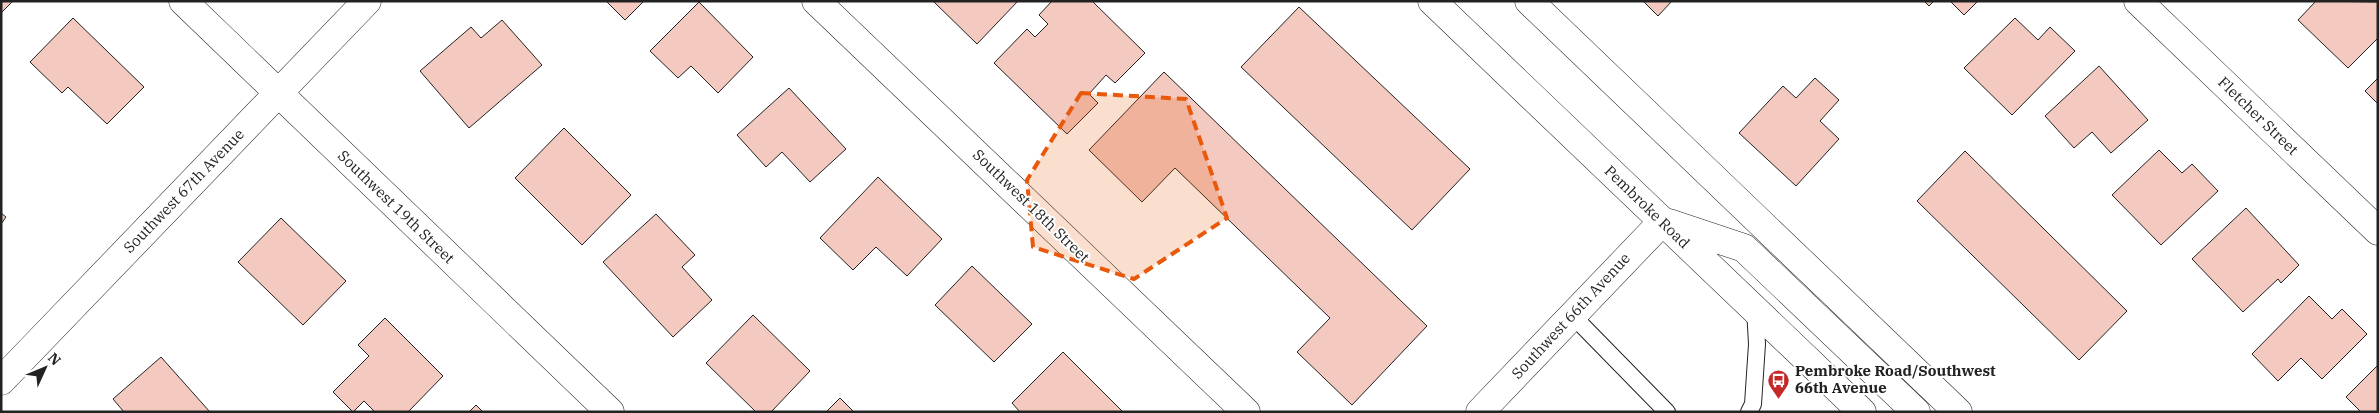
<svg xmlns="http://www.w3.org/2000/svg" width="2379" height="413" font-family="'IBM Plex Serif',serif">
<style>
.building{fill:#f3c9c0;stroke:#222}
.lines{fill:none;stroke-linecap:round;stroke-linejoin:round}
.lane-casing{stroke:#222;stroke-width:18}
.street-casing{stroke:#222;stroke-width:29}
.secondary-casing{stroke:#222;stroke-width:29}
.lane{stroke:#fff;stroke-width:16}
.street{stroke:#fff;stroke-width:28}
.secondary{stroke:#fff;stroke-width:28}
.marked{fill:#e8590c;fill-opacity:0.2;stroke:#e8590c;stroke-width:4;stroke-dasharray:10 6;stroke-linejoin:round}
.labels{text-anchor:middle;stroke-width:4;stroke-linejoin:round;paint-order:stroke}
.street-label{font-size:15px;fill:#222;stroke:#fff}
.poi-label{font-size:15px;font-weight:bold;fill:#222;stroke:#fff;text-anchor:start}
</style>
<rect width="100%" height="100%" fill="#fff"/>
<path class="building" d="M 1,1 L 13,1 L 1,13 Z
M 606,1 L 644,1 L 625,20 Z
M 933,1 L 1018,1 L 977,44 Z
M 1052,1 L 1092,1 L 1145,53 L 1115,83 L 1106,75 L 1089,94 L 1098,103 L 1067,134 L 994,63 L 1027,29 L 1035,37 L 1048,24 L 1039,15 Z
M 1643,1 L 1672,1 L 1658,16 Z
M 1924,1 L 1934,1 L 1929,6 Z
M 1950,1 L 1978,1 L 1964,15 Z
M 2316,1 L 2378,2 L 2378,38 L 2348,68 L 2298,20 Z
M 699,2 L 753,57 L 718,93 L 691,66 L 678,78 L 650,51 Z
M 1299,7 L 1470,169 L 1412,230 L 1241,67 Z
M 73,18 L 144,87 L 107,124 L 68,87 L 62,93 L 30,62 Z
M 2015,18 L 2038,40 L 2050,27 L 2075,51 L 2012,115 L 1964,68 Z
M 502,20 L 542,65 L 469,128 L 420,71 L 471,27 L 481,38 Z
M 2099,66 L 2148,120 L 2111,153 L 2092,132 L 2074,148 L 2045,116 Z
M 1164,72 L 1427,326 L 1352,405 L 1297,352 L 1330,318 L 1175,168 L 1142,202 L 1089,150 Z
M 1815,78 L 1839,100 L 1820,121 L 1839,139 L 1796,186 L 1739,133 L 1783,86 L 1796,98 Z
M 2378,78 L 2378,104 L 2365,91 Z
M 789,88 L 846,149 L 810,182 L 782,152 L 766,167 L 737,135 Z
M 564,128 L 631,195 L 582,245 L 515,178 Z
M 2159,150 L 2182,173 L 2192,164 L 2218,191 L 2161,245 L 2112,195 Z
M 1965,151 L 2127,311 L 2079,360 L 1917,201 Z
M 878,177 L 942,239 L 907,276 L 876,247 L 853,270 L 820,238 Z
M 2246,208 L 2299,265 L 2281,283 L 2278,279 L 2243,312 L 2192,259 Z
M 1,213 L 6,217 L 1,224 Z
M 656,214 L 695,255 L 682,267 L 712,300 L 673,337 L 603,262 Z
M 281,218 L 346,281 L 303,325 L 238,262 Z
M 972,266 L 1032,324 L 994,362 L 935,305 Z
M 2309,296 L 2332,319 L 2342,309 L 2367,334 L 2322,379 L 2301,358 L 2278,381 L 2252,354 Z
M 753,315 L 810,371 L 771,412 L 756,412 L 706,363 Z
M 385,318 L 443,376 L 408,412 L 375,412 L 364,401 L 353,412 L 333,392 L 369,356 L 358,345 Z
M 1063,352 L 1123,412 L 1020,412 L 1012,403 Z
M 161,357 L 210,412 L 124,412 L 113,399 Z
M 2378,365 L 2378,412 L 2361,412 L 2346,397 Z
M 840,398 L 854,412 L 826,412 Z
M 476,405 L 483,412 L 469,412 Z"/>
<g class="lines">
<defs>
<path id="lane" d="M 1573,316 L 1667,412
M 1749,412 L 1753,404 L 1757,344 L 1755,309"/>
<path id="street" d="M 183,1 L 610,412
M 816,1 L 1246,412
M 2138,1 L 2378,231
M 1,381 L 367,1
M 1480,412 L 1663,221"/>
<path id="secondary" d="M 1432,1 L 1862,412
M 1529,1 L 1958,412
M 1669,223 L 1744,248 L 1916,412"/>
</defs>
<use href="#lane" class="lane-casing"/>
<use href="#street" class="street-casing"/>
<use href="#secondary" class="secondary-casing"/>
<use href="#lane" class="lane"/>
<use href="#street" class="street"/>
<use href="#secondary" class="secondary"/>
</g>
<path class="marked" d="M 1081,93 L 1186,99 L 1227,218 L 1134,279 L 1033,247 L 1027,180 Z"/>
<defs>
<symbol id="bus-pin" viewBox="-11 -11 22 30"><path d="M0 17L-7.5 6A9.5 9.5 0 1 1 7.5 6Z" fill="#c62828" stroke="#fff"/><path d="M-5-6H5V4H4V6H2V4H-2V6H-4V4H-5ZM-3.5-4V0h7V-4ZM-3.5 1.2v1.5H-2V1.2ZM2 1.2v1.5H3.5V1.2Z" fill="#fff"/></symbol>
</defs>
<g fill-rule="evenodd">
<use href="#bus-pin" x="1766" y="368" width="25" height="34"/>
</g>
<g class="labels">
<g class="street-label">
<text transform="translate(2258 116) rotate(44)" y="5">Fletcher Street</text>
<text transform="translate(184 191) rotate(-46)" y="5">Southwest 67th Avenue</text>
<text transform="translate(1031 206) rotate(44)" y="5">Southwest 18th Street</text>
<text transform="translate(396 207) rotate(44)" y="5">Southwest 19th Street</text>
<text transform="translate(1647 207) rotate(44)" y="5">Pembroke Road</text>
<text transform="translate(1571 316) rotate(-47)" y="5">Southwest 66th Avenue</text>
</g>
<g class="poi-label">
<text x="1795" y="376">Pembroke Road/Southwest<tspan x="1795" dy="17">66th Avenue</tspan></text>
</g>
</g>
<rect width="2379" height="413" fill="none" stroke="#222222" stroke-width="5"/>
<g transform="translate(45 368) rotate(46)" stroke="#ffffff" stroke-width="4" paint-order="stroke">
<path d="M0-4L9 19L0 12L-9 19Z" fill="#222222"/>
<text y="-8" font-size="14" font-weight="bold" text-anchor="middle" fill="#222222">N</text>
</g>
</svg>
